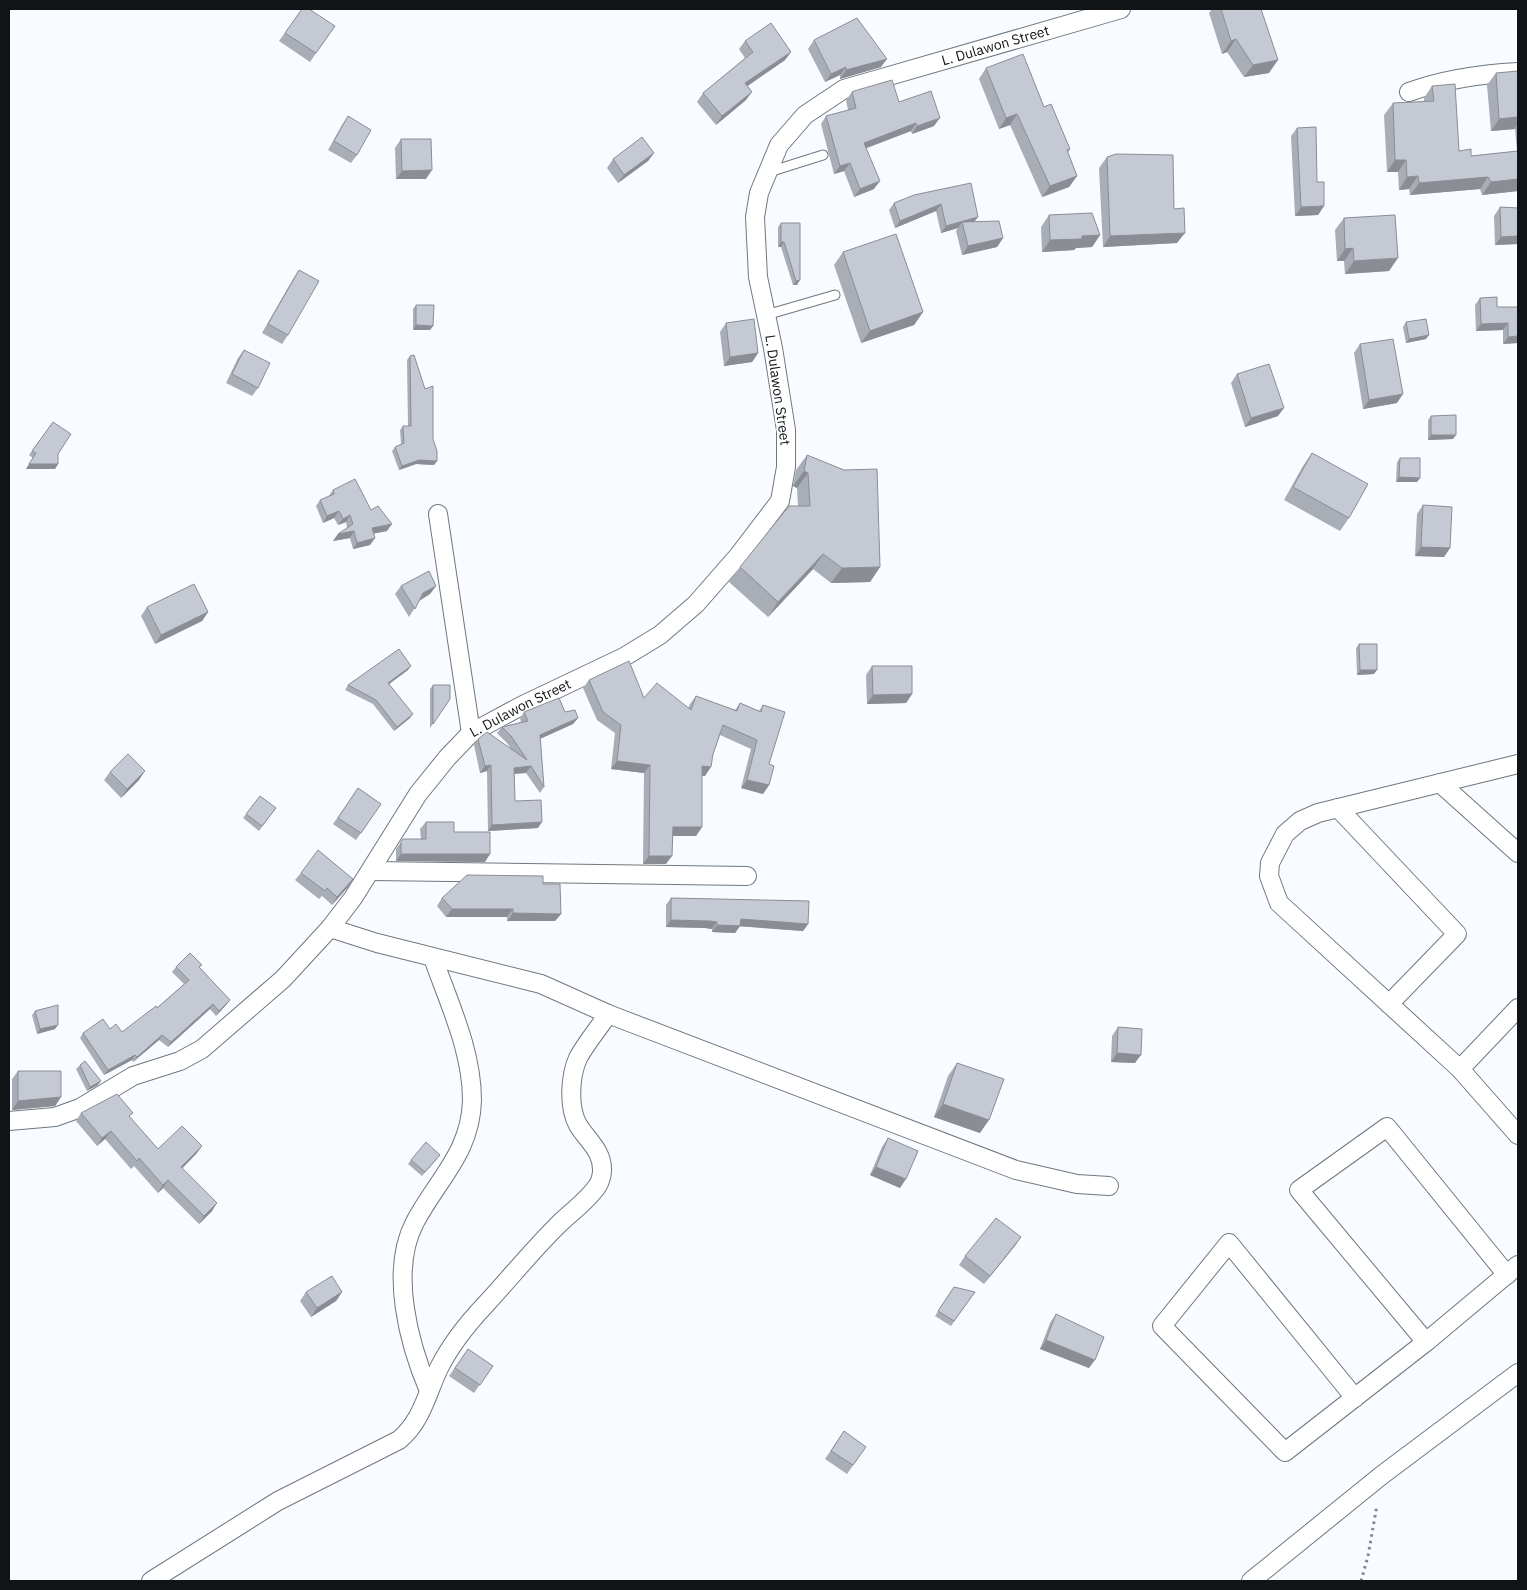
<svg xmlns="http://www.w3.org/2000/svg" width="1527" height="1590" font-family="'IBM Plex Sans',sans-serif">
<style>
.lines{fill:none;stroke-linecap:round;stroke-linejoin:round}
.lane-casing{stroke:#6f787e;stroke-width:11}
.street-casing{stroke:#6f787e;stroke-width:20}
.path{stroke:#838689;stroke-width:3;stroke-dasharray:2.5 4;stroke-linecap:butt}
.lane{stroke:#fff;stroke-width:9}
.street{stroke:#fff;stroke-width:18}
.wall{fill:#a9adb5}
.shaded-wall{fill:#8a8d94}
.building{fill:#c5c9d3;stroke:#8a8d94}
.labels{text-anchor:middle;stroke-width:4;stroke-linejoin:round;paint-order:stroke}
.street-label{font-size:14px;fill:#111417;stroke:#fff}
</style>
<rect width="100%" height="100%" fill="#f8fbff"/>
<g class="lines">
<defs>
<path id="lane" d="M 769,172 L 823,155
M 766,315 L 835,295"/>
<g id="street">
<path d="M 1409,92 C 1445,79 1480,74 1518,72"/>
<path d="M 438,514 L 471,733"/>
<path d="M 1518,764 L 1318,813 L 1300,821 L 1285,834 L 1270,863 L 1269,876 L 1279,903 L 1460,1069 L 1518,1135"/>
<path d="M 1440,783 L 1518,853"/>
<path d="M 1338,808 L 1457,934 L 1389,1004"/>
<path d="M 371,871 L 747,876"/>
<path d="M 330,928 L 377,943 L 541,984 L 608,1014 L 1016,1170 L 1077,1184 L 1109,1186"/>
<path d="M 1460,1069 L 1518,1008"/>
<path id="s1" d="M 9,1121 L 55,1117 L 80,1108 L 133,1076 L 180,1061 L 202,1049 L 283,979 L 330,928 L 353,898 L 418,794 L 447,758 L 471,733 L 521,706 L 624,657 L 660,635 L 696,604 L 738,556 L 780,501 L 786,467 L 786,430 L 773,348 L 758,277 L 755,217 L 759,193 L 779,145 L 805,115 L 844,89 L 1121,9"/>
<path d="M 1426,1342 L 1299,1190 L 1387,1127 L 1507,1275"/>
<path d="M 429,1391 C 409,1344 389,1271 415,1222 C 437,1180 471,1152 472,1100 C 472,1051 449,1003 433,958"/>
<path d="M 1355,1398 L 1229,1243 L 1162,1326 L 1285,1452 L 1426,1342 L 1518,1265"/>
<path d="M 151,1581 L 278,1501 L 399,1440 C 422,1421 427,1393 439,1368 C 451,1344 468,1323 486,1304 C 509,1279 531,1252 555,1228 C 568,1214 587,1202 598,1185 C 600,1182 602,1175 602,1171 C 603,1151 587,1140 578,1125 C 568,1107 570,1076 578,1058 C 586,1043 599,1028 608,1014"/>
<path d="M 1251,1581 L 1382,1475 L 1518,1373"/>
</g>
</defs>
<use href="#lane" class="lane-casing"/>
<use href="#street" class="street-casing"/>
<path class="path" d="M 1361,1581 L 1368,1556 L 1377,1505"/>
<use href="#lane" class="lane"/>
<use href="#street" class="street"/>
</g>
<path class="wall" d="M 302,9 L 335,26 L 310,62 L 279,41 Z
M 1212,9 L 1261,9 L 1269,73 L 1244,77 L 1227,52 L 1222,54 L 1209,13 Z
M 814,40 L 881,67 L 840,79 L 840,75 L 825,82 L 808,49 Z
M 745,41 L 791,52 L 785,60 L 747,86 L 746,100 L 716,125 L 697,102 L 703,93 L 745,58 L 739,49 Z
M 986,68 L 1044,107 L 1070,149 L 1068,153 L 1077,176 L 1069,187 L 1042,197 L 1010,125 L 999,129 L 979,79 Z
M 1518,71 L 1518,191 L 1482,195 L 1480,189 L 1410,195 L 1409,189 L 1399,190 L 1398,172 L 1387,172 L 1384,115 L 1393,103 L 1424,102 L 1424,98 L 1432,86 L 1459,151 L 1471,156 L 1517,151 L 1515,129 L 1491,131 L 1487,85 L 1496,73 Z
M 852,92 L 899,102 L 934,126 L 912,134 L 911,131 L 866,148 L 874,189 L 854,197 L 844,171 L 834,174 L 821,124 L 826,116 L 848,110 L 846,100 Z
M 348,116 L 357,155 L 351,163 L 328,150 L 342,125 Z
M 1297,128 L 1317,182 L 1324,206 L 1318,215 L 1295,216 L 1291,136 Z
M 401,139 L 426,179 L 396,179 L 395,148 Z
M 654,153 L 648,161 L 618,183 L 607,168 L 613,159 Z
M 1107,157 L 1174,209 L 1177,243 L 1103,247 L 1099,168 Z
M 914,195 L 978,217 L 974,222 L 1003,238 L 997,247 L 962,255 L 956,231 L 958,228 L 941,233 L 936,211 L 895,228 L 889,210 L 894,203 Z
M 1500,207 L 1518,208 L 1518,244 L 1495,245 L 1494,216 Z
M 1049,215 L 1100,235 L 1092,247 L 1076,248 L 1074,250 L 1042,252 L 1041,227 Z
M 1344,218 L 1389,271 L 1345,274 L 1344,261 L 1337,261 L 1335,230 Z
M 781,223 L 797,285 L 793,285 L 781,247 L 778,247 L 778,227 Z
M 843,252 L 923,312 L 914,325 L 861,343 L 834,265 Z
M 299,270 L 288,335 L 282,344 L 262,333 L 293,279 Z
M 1480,298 L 1497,307 L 1518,307 L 1518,343 L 1503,344 L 1503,330 L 1476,331 L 1475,305 Z
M 416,305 L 433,326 L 430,330 L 413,330 L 413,309 Z
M 1406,322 L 1426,339 L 1406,343 L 1403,327 Z
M 726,323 L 758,353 L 752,362 L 724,366 L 720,332 Z
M 1360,344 L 1397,403 L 1363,409 L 1354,353 Z
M 244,350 L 258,388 L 252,396 L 226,383 L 238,358 Z
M 410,356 L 433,439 L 437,461 L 434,465 L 416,464 L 399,470 L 392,451 L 395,447 L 401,444 L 400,430 L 403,426 L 408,426 L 407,360 Z
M 1237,374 L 1278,416 L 1245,427 L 1231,383 Z
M 1431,416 L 1453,439 L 1428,440 L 1428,420 Z
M 53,422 L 58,464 L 55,469 L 26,469 L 33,458 L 29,455 Z
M 1312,453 L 1349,518 L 1340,531 L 1284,500 L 1303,466 Z
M 807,455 L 880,567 L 870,582 L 831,583 L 813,569 L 768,617 L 729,582 L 740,567 L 798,506 L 797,488 L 793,486 L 796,470 Z
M 1400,458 L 1420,478 L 1417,482 L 1396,482 L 1397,462 Z
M 333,490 L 371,510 L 387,531 L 374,533 L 370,545 L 353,549 L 350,538 L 333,541 L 338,534 L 347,528 L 346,522 L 338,525 L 334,518 L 323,523 L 316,506 L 320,500 L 328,497 Z
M 1423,505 L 1450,548 L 1444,557 L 1415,556 L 1417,514 Z
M 401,586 L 436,586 L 430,594 L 419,601 L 409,617 L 395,594 Z
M 147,607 L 208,612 L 202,621 L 155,644 L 141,616 Z
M 1359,644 L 1374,674 L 1357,675 L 1356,648 Z
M 872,666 L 912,694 L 906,703 L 867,704 L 866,675 Z
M 408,670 L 389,684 L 410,718 L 394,731 L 373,704 L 345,690 L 348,685 Z
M 589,680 L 644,698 L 688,708 L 690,704 L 696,696 L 735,710 L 740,703 L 759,711 L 763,705 L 769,764 L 769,785 L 763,794 L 741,788 L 751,749 L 720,735 L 705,776 L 702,775 L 702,827 L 696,836 L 673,836 L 666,864 L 643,864 L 644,773 L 611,769 L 615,733 L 597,720 L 583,688 Z
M 433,685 L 450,699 L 430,728 L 430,689 Z
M 524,712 L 565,712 L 578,718 L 573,724 L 540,739 L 544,787 L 540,793 L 526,773 L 514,774 L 515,801 L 538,828 L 488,831 L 487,771 L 480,773 L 474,745 L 478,739 L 511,749 L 507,743 L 497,733 L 502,727 L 521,722 L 520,719 Z
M 110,772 L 139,780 L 121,798 L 104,780 Z
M 358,788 L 381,804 L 356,840 L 333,824 Z
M 260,796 L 276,808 L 259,831 L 243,818 Z
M 426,822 L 454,832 L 485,862 L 396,861 L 396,849 L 403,839 L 421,839 L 420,829 Z
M 301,873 L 353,879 L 348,887 L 332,905 L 322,896 L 319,899 L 295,880 Z
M 543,884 L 561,914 L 555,921 L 507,921 L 507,917 L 446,917 L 437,906 L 442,898 Z
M 671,898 L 808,924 L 803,931 L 740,926 L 735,933 L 712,932 L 712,929 L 705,928 L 666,927 L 666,905 Z
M 176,967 L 200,968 L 230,1000 L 226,1005 L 216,1016 L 210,1009 L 168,1047 L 159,1040 L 133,1062 L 132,1060 L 104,1075 L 80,1038 L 83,1033 L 110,1029 L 122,1032 L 157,1008 L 184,984 L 172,972 Z
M 35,1011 L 55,1029 L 37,1034 L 32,1015 Z
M 1118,1027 L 1135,1063 L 1111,1062 L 1112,1036 Z
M 957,1063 L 980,1133 L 934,1117 L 948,1076 Z
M 80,1065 L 98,1085 L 87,1091 L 76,1069 Z
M 18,1071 L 61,1097 L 55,1106 L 12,1110 L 12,1079 Z
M 81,1113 L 130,1117 L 158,1149 L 202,1146 L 196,1154 L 182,1169 L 212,1211 L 199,1224 L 163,1188 L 158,1193 L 134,1166 L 131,1169 L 105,1139 L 97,1146 L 76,1121 Z
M 888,1138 L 900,1188 L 870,1175 L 882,1147 Z
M 437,1159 L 422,1176 L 408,1164 L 411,1160 Z
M 1021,1237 L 984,1284 L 959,1265 L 965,1256 Z
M 954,1287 L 975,1292 L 951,1326 L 935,1316 Z
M 306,1292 L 342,1292 L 336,1301 L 311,1317 L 300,1301 Z
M 1056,1314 L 1089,1368 L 1040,1349 L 1050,1323 Z
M 468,1349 L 493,1366 L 474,1393 L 449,1376 Z
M 844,1431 L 866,1447 L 847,1474 L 825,1459 Z"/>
<path class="shaded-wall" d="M 1236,39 L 1227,52 L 1222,54 L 1231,41 Z
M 791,52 L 785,60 L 739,92 L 745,83 Z
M 887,59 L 881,67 L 840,79 L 846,70 Z
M 1278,60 L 1269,73 L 1244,77 L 1253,65 Z
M 846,67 L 840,75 L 825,82 L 831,74 Z
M 752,92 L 746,100 L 716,125 L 722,116 Z
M 1017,114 L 1010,125 L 999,129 L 1006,118 Z
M 1518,117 L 1518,124 L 1515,129 L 1491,131 L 1499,119 Z
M 940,118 L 934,126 L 912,134 L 917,126 Z
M 916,123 L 911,131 L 859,151 L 864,143 Z
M 654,153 L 648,161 L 618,183 L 624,175 Z
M 1395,160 L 1406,160 L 1398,172 L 1387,172 Z
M 850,163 L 844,171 L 834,174 L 840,166 Z
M 432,170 L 426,179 L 396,179 L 402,171 Z
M 1077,176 L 1069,187 L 1042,197 L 1050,186 Z
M 1418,176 L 1409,189 L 1399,190 L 1407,177 Z
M 1488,177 L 1480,189 L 1410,195 L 1419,183 Z
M 1518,179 L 1518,191 L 1482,195 L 1491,182 Z
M 880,181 L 874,189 L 854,197 L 860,189 Z
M 941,204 L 936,211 L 895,228 L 900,221 Z
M 1324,206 L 1318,215 L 1295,216 L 1301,207 Z
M 978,217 L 972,224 L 962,222 L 958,228 L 941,233 L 946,226 Z
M 1185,233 L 1177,243 L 1103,247 L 1110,236 Z
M 1100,235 L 1092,247 L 1076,248 L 1074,250 L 1042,252 L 1050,240 L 1082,236 Z
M 1518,236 L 1518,244 L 1495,245 L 1501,237 Z
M 1003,238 L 997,247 L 962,255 L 968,246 Z
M 781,242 L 784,242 L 781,247 L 778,247 Z
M 1353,248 L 1344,261 L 1337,261 L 1345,249 Z
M 1398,258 L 1389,271 L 1345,274 L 1354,261 Z
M 800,280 L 797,285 L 793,285 L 796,281 Z
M 923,312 L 914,325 L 861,343 L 870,331 Z
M 1508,323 L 1503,330 L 1476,331 L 1481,324 Z
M 416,325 L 433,326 L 430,330 L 413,330 Z
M 1429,335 L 1426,339 L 1406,343 L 1409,339 Z
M 1518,336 L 1518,343 L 1503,344 L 1508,337 Z
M 758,353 L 752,362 L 724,366 L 730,357 Z
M 1403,394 L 1397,403 L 1363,409 L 1369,400 Z
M 1284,408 L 1278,416 L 1245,427 L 1251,418 Z
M 1431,435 L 1456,435 L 1453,439 L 1428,440 Z
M 419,460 L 437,461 L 434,465 L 416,464 L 399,470 L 402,466 Z
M 29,464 L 58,464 L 55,469 L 26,469 Z
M 804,471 L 808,473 L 797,488 L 793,486 Z
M 1399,477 L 1420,478 L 1417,482 L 1396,482 Z
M 339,511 L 334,518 L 323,523 L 327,516 Z
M 350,515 L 346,522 L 338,525 L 343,519 Z
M 392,524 L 387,531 L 367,535 L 372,528 Z
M 354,531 L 350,538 L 333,541 L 338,534 Z
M 375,538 L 370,545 L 353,549 L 357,543 Z
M 1421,547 L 1450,548 L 1444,557 L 1415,556 Z
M 823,554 L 813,569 L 768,617 L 778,602 Z
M 880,567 L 870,582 L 831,583 L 842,568 Z
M 436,586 L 430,594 L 417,602 L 423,593 Z
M 208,612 L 202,621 L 155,644 L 161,635 Z
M 411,666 L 408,670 L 385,687 L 388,683 Z
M 1360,670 L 1377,670 L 1374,674 L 1357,675 Z
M 912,694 L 906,703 L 867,704 L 873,695 Z
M 413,714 L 410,718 L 394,731 L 397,727 Z
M 578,718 L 573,724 L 535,741 L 540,735 Z
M 617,761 L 650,765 L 644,773 L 611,769 Z
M 491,765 L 487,771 L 480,773 L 485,766 Z
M 531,766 L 526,773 L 510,774 L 514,768 Z
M 702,766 L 711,767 L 705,776 L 696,775 Z
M 145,771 L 139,780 L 121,798 L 127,789 Z
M 747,780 L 769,785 L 763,794 L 741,788 Z
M 542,822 L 538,828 L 488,831 L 492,825 Z
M 673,827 L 702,827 L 696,836 L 667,836 Z
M 401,854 L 490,854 L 485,862 L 396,861 Z
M 649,856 L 672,856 L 666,864 L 643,864 Z
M 353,879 L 348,887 L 332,905 L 337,897 Z
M 452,909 L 513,909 L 507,917 L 446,917 Z
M 513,913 L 561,914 L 555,921 L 507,921 Z
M 741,919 L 808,924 L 803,931 L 736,926 Z
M 671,920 L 710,921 L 717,922 L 712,929 L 705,928 L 666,927 Z
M 717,925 L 740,926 L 735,933 L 712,932 Z
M 230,1000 L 226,1005 L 216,1016 L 219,1011 Z
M 213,1004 L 210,1009 L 168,1047 L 171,1042 Z
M 58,1025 L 55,1029 L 37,1034 L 40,1029 Z
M 162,1035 L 159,1040 L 133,1062 L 137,1057 Z
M 1117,1053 L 1141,1055 L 1135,1063 L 1111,1062 Z
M 135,1055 L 132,1060 L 104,1075 L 108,1070 Z
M 101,1081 L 98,1085 L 87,1091 L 90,1087 Z
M 61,1097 L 55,1106 L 12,1110 L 18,1101 Z
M 943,1104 L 989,1120 L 980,1133 L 934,1117 Z
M 111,1131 L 105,1139 L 97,1146 L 102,1138 Z
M 202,1146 L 196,1154 L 175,1175 L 181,1167 Z
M 876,1167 L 906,1179 L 900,1188 L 870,1175 Z
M 168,1180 L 163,1188 L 158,1193 L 163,1185 Z
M 217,1203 L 212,1211 L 199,1224 L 204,1216 Z
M 1021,1237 L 1015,1246 L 984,1284 L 990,1276 Z
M 342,1292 L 336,1301 L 311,1317 L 317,1308 Z
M 1046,1340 L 1095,1360 L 1089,1368 L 1040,1349 Z"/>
<path class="building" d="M 302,9 L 309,9 L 335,26 L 316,53 L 285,33 Z
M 1221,9 L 1261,9 L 1278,60 L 1253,65 L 1236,39 L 1231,41 Z
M 857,18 L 887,59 L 846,70 L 846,67 L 831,74 L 814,40 Z
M 771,23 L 791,52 L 745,83 L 752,92 L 722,116 L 703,93 L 753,52 L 745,41 Z
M 1023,54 L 1044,107 L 1051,104 L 1070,149 L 1067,150 L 1077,176 L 1050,186 L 1017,114 L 1006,118 L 986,68 Z
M 1518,71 L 1518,117 L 1499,119 L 1496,73 Z
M 892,80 L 899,102 L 931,91 L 940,118 L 917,126 L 916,123 L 864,143 L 880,181 L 860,189 L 850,163 L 840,166 L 826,116 L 856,108 L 852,92 L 854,91 Z
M 1455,84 L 1459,151 L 1471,149 L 1471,156 L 1518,151 L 1518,179 L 1491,182 L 1488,177 L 1419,183 L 1418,176 L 1407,177 L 1406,160 L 1395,160 L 1393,103 L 1434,101 L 1432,86 Z
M 348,116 L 371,130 L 357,155 L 334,141 Z
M 1316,127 L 1317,182 L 1324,182 L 1324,206 L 1301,207 L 1297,128 Z
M 642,137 L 654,153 L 624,175 L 613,159 Z
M 401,139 L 431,139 L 432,170 L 402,171 Z
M 1116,154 L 1173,155 L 1174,209 L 1184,208 L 1185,233 L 1110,236 L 1107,157 Z
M 971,183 L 978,217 L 946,226 L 941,204 L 900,221 L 894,203 L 914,195 Z
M 1500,207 L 1518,208 L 1518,236 L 1501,237 Z
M 1092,213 L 1100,235 L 1082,236 L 1082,239 L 1050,240 L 1049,215 Z
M 1395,215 L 1398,258 L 1354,261 L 1353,248 L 1345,249 L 1344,218 Z
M 999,221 L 1003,238 L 968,246 L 962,222 Z
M 781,223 L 800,223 L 800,280 L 796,281 L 784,242 L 781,242 Z
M 896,234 L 923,312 L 870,331 L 843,252 Z
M 299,270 L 319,281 L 288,335 L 268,324 Z
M 1497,297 L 1497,307 L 1518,307 L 1518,336 L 1508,337 L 1508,323 L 1481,324 L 1480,298 Z
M 416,305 L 434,305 L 433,326 L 416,325 Z
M 754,319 L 758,353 L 730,357 L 726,323 Z
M 1426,319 L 1429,335 L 1409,339 L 1406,322 Z
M 1393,339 L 1403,394 L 1369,400 L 1360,344 Z
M 244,350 L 270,363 L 258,388 L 232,374 Z
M 414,355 L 425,389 L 433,386 L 433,439 L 437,451 L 437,461 L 419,460 L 402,466 L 395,447 L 404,443 L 403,426 L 411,426 L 410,356 Z
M 1269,364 L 1284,408 L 1251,418 L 1237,374 Z
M 1456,415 L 1456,435 L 1431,435 L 1431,416 Z
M 53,422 L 71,434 L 58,454 L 58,464 L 29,464 L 36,453 L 32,451 Z
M 1312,453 L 1368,484 L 1349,518 L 1293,487 Z
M 807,455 L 844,470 L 877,469 L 880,567 L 842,568 L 823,554 L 778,602 L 740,567 L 789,506 L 810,506 L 808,473 L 804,471 Z
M 1400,458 L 1420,458 L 1420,478 L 1399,477 Z
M 355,479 L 371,510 L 378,506 L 392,524 L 372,528 L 375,538 L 357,543 L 354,531 L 338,534 L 353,524 L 350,515 L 343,519 L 339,511 L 327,516 L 320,500 L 334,494 L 333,490 Z
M 1423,505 L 1452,507 L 1450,548 L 1421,547 Z
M 429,571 L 436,586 L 423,593 L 415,609 L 401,586 Z
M 194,584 L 208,612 L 161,635 L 147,607 Z
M 1359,644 L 1377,644 L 1377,670 L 1360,670 Z
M 399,649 L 411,666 L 388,683 L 413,714 L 397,727 L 376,700 L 348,685 Z
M 629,661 L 644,698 L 657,683 L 691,710 L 696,696 L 737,711 L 740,703 L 761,712 L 763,705 L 785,712 L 769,764 L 774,766 L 769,785 L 747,780 L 757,740 L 723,725 L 713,754 L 711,767 L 702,766 L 702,827 L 673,827 L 672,856 L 649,856 L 650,765 L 617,761 L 621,725 L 603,712 L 589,680 Z
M 872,666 L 912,666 L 912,694 L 873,695 Z
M 433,685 L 450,685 L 450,699 L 433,724 Z
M 559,698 L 565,712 L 575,710 L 578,718 L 540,735 L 544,787 L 531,766 L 514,768 L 515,801 L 541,800 L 542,822 L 492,825 L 491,765 L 485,766 L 478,739 L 487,732 L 527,760 L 511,736 L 502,727 L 528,721 L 524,712 Z
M 128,754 L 145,771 L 127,789 L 110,772 Z
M 358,788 L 381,804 L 361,833 L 338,818 Z
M 260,796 L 276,808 L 262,826 L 246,814 Z
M 426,822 L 454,822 L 454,832 L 490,832 L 490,854 L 401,854 L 401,842 L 403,839 L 426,839 Z
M 318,850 L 353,879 L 337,897 L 327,888 L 325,891 L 301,873 Z
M 467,875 L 543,876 L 543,884 L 560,884 L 561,914 L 513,913 L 513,909 L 452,909 L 442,898 Z
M 671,898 L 809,901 L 808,924 L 741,919 L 740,926 L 717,925 L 717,922 L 710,921 L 671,920 Z
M 190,953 L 202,965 L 199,967 L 230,1000 L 219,1011 L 213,1004 L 171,1042 L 162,1035 L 137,1057 L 135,1055 L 108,1070 L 83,1033 L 103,1019 L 110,1029 L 116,1024 L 122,1032 L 156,1006 L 157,1008 L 189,980 L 176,967 Z
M 58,1005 L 58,1025 L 40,1029 L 35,1011 Z
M 1118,1027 L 1142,1029 L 1141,1055 L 1117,1053 Z
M 85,1061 L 101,1081 L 90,1087 L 80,1065 Z
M 957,1063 L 1004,1079 L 989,1120 L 943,1104 Z
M 18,1071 L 61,1071 L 61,1097 L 18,1101 Z
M 117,1094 L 133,1113 L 129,1116 L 158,1149 L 182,1126 L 202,1146 L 181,1167 L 217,1203 L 204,1216 L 168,1180 L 163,1185 L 139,1158 L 137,1161 L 111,1131 L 102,1138 L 81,1113 Z
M 888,1138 L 918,1151 L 906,1179 L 876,1167 Z
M 426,1142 L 440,1155 L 425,1172 L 411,1160 Z
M 996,1218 L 1021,1237 L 990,1276 L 965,1256 Z
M 332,1276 L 342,1292 L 317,1308 L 306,1292 Z
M 954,1287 L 975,1292 L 954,1321 L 938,1311 Z
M 1056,1314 L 1104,1337 L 1095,1360 L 1046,1340 Z
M 468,1349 L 493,1366 L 480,1385 L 455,1368 Z
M 844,1431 L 866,1447 L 853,1465 L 831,1451 Z"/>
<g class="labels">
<g class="street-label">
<text dy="5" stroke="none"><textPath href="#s1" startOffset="1628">L. Dulawon Street</textPath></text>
<text transform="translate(778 390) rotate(82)" y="5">L. Dulawon Street</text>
<text dy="5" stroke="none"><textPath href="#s1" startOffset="682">L. Dulawon Street</textPath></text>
</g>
</g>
<rect width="1527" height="1590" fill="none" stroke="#111417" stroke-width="20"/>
</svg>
